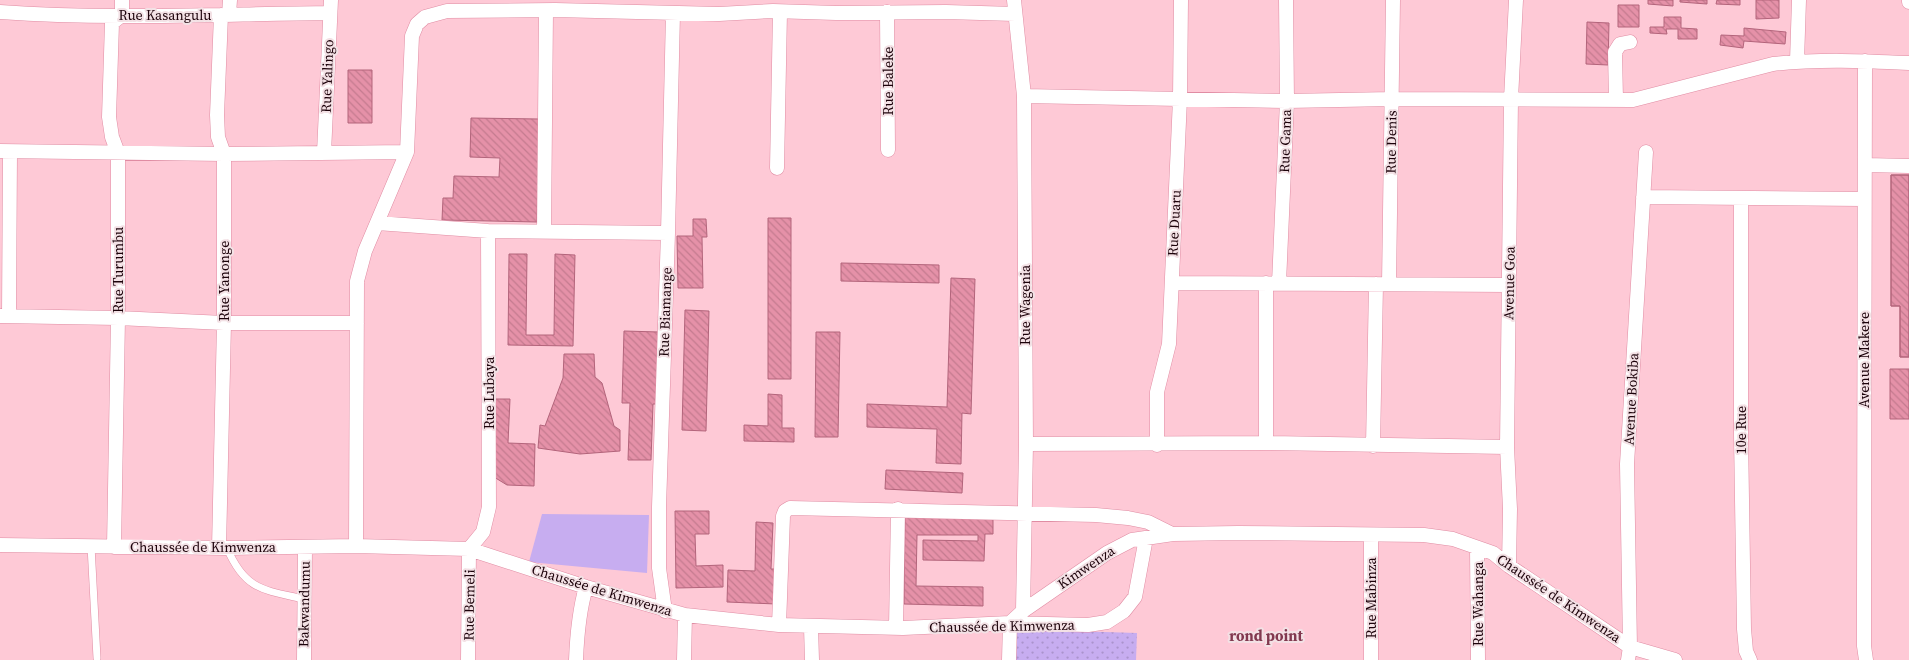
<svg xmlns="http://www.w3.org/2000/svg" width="1909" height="660" font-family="'Source Serif 4',serif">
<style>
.grass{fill:url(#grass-dots)}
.garden{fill:#c7adf0}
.building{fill:url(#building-back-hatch);stroke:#b3647b}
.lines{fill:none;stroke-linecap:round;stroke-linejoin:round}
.service-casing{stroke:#e08ca3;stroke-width:8}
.minor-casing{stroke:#e08ca3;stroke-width:15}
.service{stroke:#fff;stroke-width:7}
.minor{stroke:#fff;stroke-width:14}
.labels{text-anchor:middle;stroke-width:4;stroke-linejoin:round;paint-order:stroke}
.street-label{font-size:14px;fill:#1c020a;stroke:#f3e1e5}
.neighbourhood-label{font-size:15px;font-weight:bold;fill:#82384f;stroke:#f3e1e5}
</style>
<defs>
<pattern id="grass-dots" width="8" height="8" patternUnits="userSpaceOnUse" patternTransform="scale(1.25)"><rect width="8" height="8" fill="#c7adf0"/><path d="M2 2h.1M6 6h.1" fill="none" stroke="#aa93cc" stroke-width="1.8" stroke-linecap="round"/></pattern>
<pattern id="building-back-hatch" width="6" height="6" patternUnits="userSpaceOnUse" patternTransform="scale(1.25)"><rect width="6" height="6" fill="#e591a8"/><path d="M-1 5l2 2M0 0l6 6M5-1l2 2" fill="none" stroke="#c47b8f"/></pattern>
</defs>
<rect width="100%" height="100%" fill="#fec9d6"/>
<path class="grass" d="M 1012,629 L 1137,633 L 1136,660 L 1011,660 Z"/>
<path class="garden" d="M 542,514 L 649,515 L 647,573 L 529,562 Z"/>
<path class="building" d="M 1648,0 L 1673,0 L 1673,6 L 1648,4 Z
M 1680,0 L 1707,0 L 1707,4 L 1680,2 Z
M 1717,0 L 1740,0 L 1740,5 L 1716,4 Z
M 1756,0 L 1779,0 L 1779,18 L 1756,19 Z
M 1618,5 L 1639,5 L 1639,27 L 1618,27 Z
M 1664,17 L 1681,17 L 1681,28 L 1697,29 L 1697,39 L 1678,39 L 1678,29 L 1666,29 L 1667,34 L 1650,33 L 1650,27 L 1664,27 Z
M 1587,22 L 1609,23 L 1608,65 L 1586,64 Z
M 1744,28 L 1786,32 L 1785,44 L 1744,41 L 1743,48 L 1720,45 L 1721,35 L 1744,36 Z
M 348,70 L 372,70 L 372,123 L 348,123 Z
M 471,118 L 539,119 L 537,222 L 442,220 L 443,198 L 453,198 L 454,176 L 499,177 L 500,158 L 470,157 Z
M 1891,175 L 1909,175 L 1909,357 L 1900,357 L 1900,306 L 1891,306 Z
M 1891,175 L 1909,175 L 1909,357 L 1900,357 L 1900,306 L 1891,306 Z
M 768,218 L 791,218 L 791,379 L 768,379 Z
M 693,219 L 706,219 L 707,237 L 702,237 L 703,288 L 678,288 L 677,236 L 693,236 Z
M 509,254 L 527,254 L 526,335 L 554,335 L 555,254 L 575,255 L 573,346 L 508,345 Z
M 841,263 L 939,265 L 939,283 L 841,281 Z
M 951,278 L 975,279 L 971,414 L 962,413 L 961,464 L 936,463 L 937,429 L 867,427 L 867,404 L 947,407 Z
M 685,310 L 709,311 L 706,431 L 682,430 Z
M 624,331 L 659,332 L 657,404 L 653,404 L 651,460 L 628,460 L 630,403 L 622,403 Z
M 816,332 L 840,332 L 838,437 L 815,437 Z
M 564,354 L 594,354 L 595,377 L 602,383 L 614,426 L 620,430 L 620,451 L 580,454 L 538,448 L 540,425 L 545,426 L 563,378 Z
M 1890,369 L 1909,369 L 1909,419 L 1890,419 Z
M 768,394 L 782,395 L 782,428 L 794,428 L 794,442 L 744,441 L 744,425 L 768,426 Z
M 495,399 L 510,399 L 508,443 L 535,444 L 534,486 L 507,485 L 494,477 Z
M 886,470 L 963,473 L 962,493 L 885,489 Z
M 675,511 L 709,511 L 709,534 L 695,534 L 696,566 L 723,565 L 723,587 L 676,588 Z
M 905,512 L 993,513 L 993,534 L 985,534 L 984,561 L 923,560 L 923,540 L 978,541 L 978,535 L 917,535 L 916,586 L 983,587 L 983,606 L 904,604 Z
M 756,522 L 773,523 L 771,569 L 777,569 L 776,604 L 727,602 L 728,570 L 755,571 Z"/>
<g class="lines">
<defs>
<path id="service" d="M 91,546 L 97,658
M 227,548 C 245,590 263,590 304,599"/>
<path id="minor" d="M 1014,0 L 1024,96 L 1026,444 L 1023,611
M 1909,0 L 1909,2
M 0,12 C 110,20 220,14 330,13
M 887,12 L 888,150
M 229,14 L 230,0
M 1797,61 L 1799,0
M 1865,61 L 1864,597 L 1864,646 L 1866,660
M 1024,96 L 1287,101 L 1392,99 L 1633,100 L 1773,64 C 1818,59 1864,61 1909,63
M 1616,100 L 1615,52 L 1620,44 L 1630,42
M 0,151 L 224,154 L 407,152
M 324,153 L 331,0
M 1866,165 L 1909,166
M 777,168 L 780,12
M 1643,197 L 1863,199
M 1741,199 L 1741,435 L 1744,629 L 1746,651 L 1750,660
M 377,223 L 488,231 L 668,233
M 544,232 L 546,11
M 1172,283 L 1509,285
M 1279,283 L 1287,101 L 1286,0
M 1389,284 L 1393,0
M 0,316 L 118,318 L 224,323 L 357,323
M 9,316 L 10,152
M 1266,443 L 1266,283
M 1026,444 L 1266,443 L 1507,447
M 1157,445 L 1157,392 L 1169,344 L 1180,99 L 1181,0
M 1373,446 L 1376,284
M 1371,535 L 1371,660
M 0,545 L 227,548 L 356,546 L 469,549 L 586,587 L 685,615 L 779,625 L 903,628 L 1010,623 L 1088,625 L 1107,622 L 1124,611 L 1135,597 L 1146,538
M 356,546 L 357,281 L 365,251 L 407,152 L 412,36 L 417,24 L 425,17 L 447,11 L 555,10 L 719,14 L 773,11 L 836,13 L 946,12 L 1015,14
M 114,547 L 118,318 L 118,153 L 112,137 L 109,117 L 112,23 L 122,15 L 122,0
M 219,548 L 224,323 L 224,154 L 218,137 L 217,115 L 221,15
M 1477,548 L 1478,660
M 1509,566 L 1510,509 L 1507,447 L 1511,99 L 1516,0
M 665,611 L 659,568 L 659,507 L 668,233 L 673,13
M 1010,623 L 1023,611 L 1107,553 L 1132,540 L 1173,534 L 1238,533 L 1424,535 L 1453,539 L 1493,553 L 1509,566 L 1630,647 L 1675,660
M 779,625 L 783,516 L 785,511 L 790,508 L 1096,515 L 1128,518 L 1148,522 L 1172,534
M 811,627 L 812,660
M 896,628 L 898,509
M 304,660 L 305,548
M 468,660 L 469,549 L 483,532 L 489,507 L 488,231
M 576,660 C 577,635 579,611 586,587
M 684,660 L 685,615
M 1009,660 L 1010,623
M 1628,660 L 1630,647 L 1627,464 L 1646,152"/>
</defs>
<use href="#service" class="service-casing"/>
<use href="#minor" class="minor-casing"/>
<use href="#service" class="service"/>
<use href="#minor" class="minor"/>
</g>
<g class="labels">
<g class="street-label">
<text x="165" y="20">Rue Kasangulu</text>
<text transform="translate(327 76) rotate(-88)" y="5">Rue Yalingo</text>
<text transform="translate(888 81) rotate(-90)" y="5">Rue Baleke</text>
<text transform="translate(1285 141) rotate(-88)" y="5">Rue Gama</text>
<text transform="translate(1391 142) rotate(-89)" y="5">Rue Denis</text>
<text transform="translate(1174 223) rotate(-87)" y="5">Rue Duaru</text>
<text transform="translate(118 270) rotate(-90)" y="5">Rue Turumbu</text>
<text transform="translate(224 281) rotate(-90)" y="5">Rue Yanonge</text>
<text transform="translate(1509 283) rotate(-89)" y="5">Avenue Goa</text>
<text transform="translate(1025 305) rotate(-90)" y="5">Rue Wagenia</text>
<text transform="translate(665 312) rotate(-88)" y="5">Rue Biamange</text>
<text transform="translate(1864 360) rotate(-90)" y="5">Avenue Makere</text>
<text transform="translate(489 393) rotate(-90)" y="5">Rue Lubaya</text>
<text transform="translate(1631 399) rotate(-87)" y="5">Avenue Bokiba</text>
<text transform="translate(1741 430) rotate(-90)" y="5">10e Rue</text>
<text x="203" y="552">Chaussée de Kimwenza</text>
<text transform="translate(1086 567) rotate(-34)" y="5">Kimwenza</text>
<text transform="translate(602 590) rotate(17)" y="5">Chaussée de Kimwenza</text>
<text transform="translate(1371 598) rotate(-90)" y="5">Rue Mabinza</text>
<text transform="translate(1559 598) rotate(34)" y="5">Chaussée de Kimwenza</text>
<text transform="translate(304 604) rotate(-89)" y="5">Bakwandumu</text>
<text transform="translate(1478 604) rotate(-90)" y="5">Rue Wahanga</text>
<text transform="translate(469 605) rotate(-89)" y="5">Rue Bemeli</text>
<text transform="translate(1002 626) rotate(-1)" y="5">Chaussée de Kimwenza</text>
</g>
<g class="neighbourhood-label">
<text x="1266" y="641">rond point</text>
</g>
</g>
</svg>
